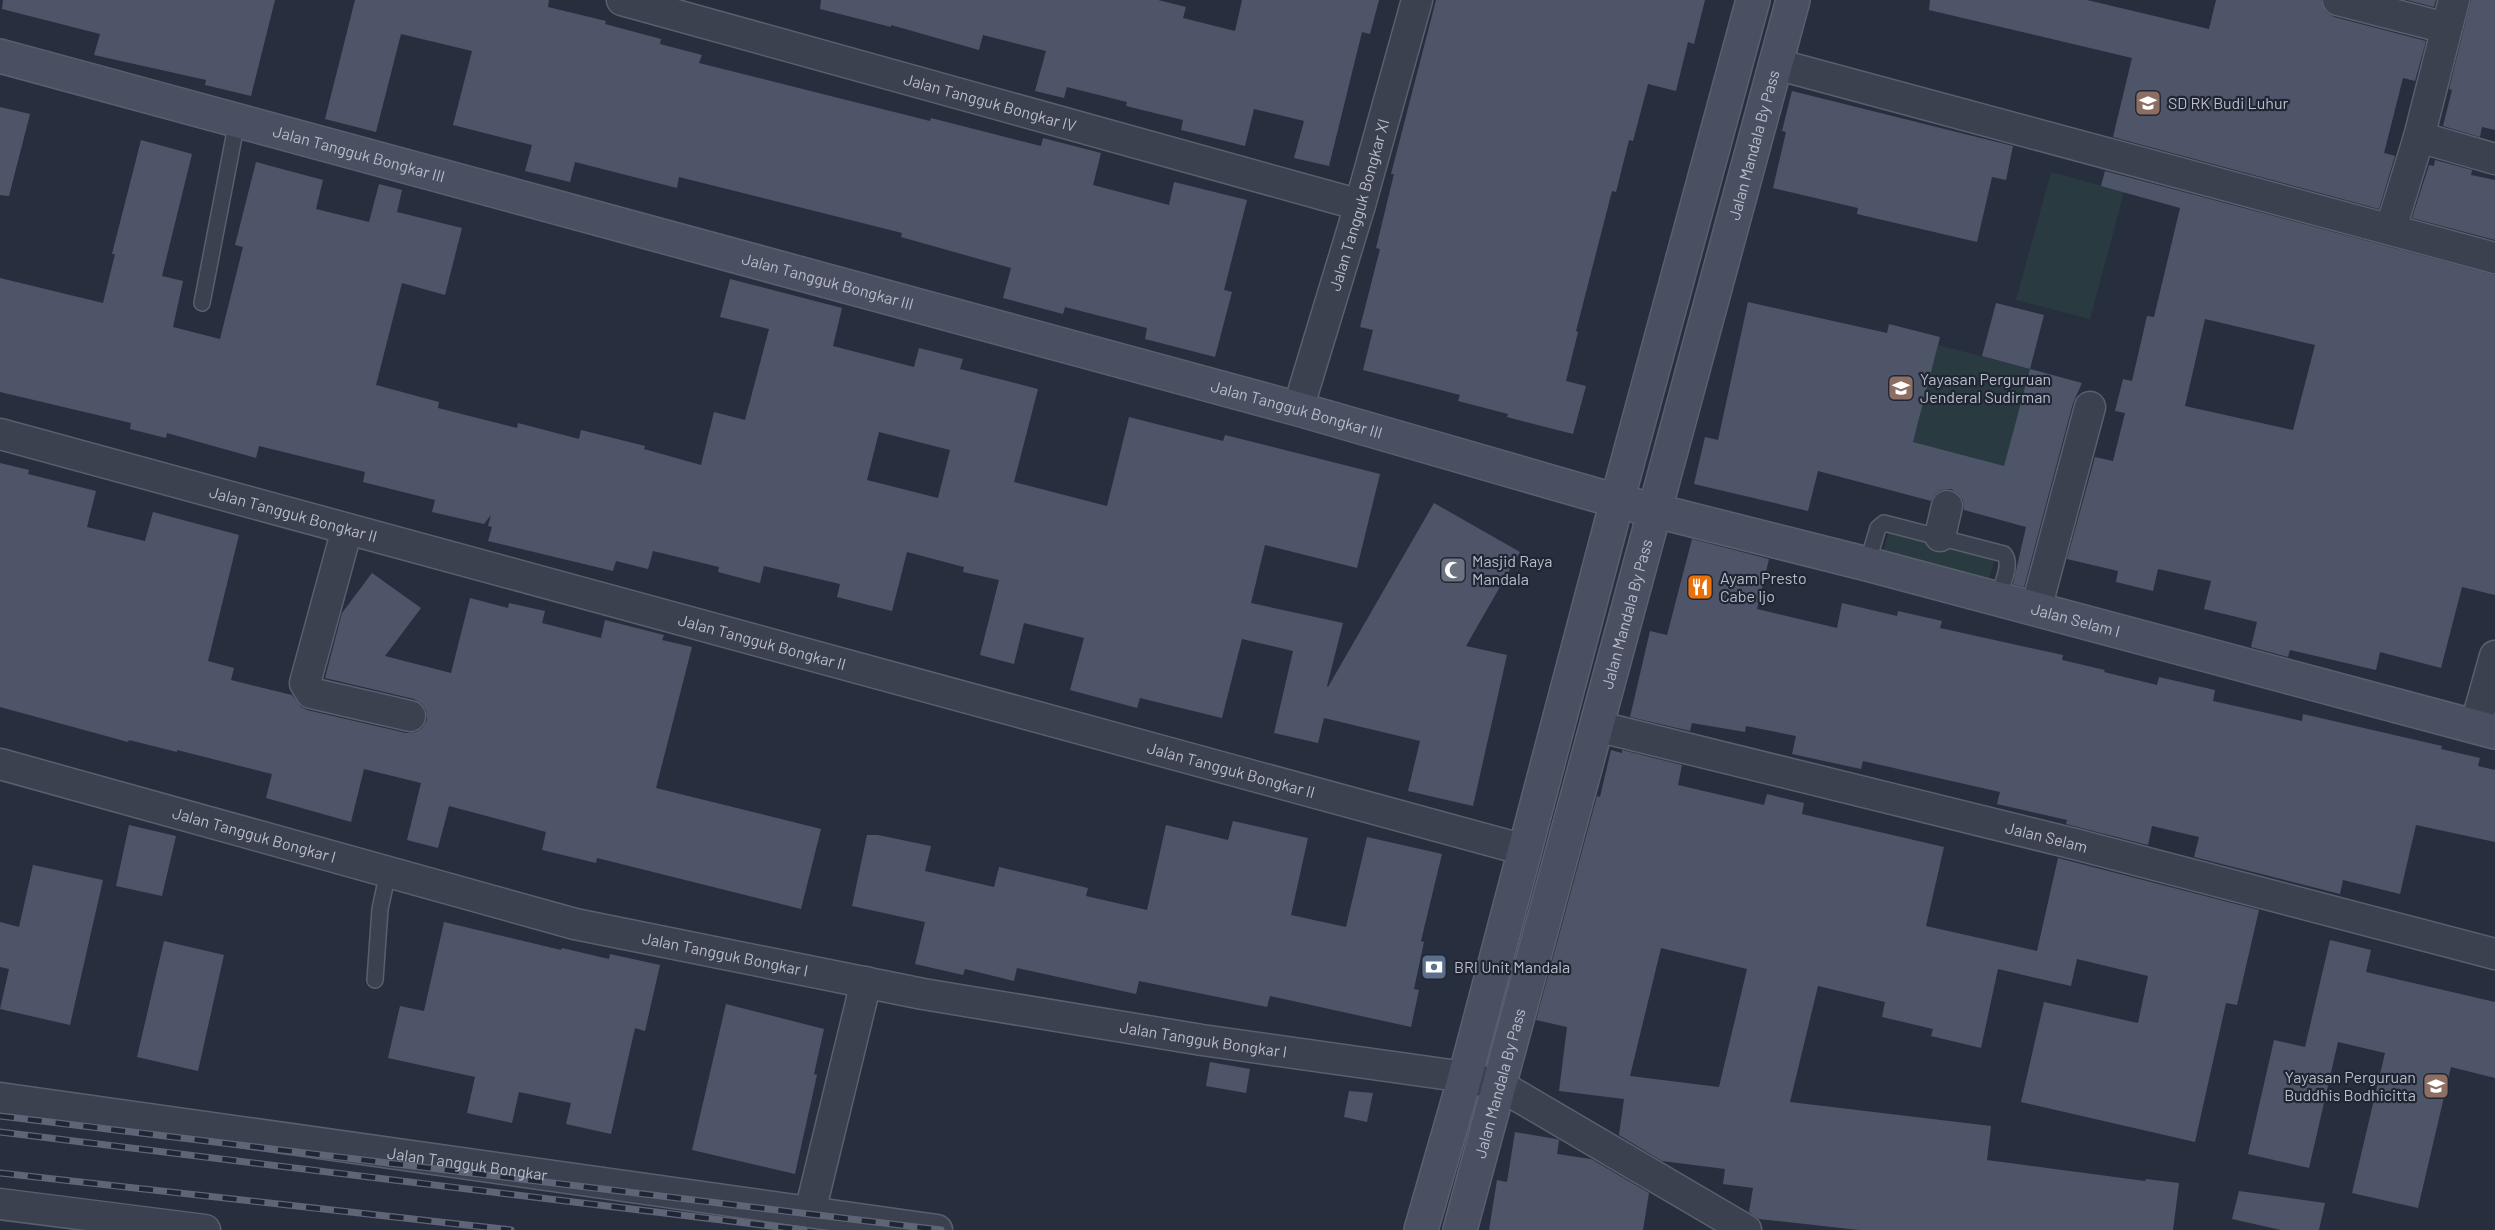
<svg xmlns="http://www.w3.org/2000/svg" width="2495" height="1230" font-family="Barlow,sans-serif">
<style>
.green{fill:#293b40}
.building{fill:#4e5568;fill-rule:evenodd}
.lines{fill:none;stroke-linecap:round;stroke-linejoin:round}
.lane-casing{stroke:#595f6c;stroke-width:18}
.street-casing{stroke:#595f6c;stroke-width:33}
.secondary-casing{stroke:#595f6c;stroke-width:36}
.lane{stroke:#3b414f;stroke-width:15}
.street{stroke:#3b414f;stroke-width:30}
.secondary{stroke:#4a5062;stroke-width:33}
.rail-casing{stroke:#5e6576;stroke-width:7}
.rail{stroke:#202634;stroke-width:4.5;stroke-dasharray:14;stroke-linecap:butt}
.labels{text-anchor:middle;stroke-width:4.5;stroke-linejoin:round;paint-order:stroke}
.street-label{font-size:16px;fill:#b8bdc9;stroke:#202634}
.poi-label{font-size:16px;fill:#b8bdc9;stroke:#202634;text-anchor:start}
</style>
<rect width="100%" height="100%" fill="#272f3f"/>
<path class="green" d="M 2051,172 L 2124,192 L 2090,319 L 2016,300 Z
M 1938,345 L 2030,369 L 2004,467 L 1913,442 Z
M 1890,528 L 1995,556 L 1989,581 L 1883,553 Z"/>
<path class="building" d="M 3,0 L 275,0 L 251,96 L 205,85 L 206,80 L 94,55 L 100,34 L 2,9 Z
M 355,0 L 549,0 L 548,7 L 606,21 L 605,24 L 661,39 L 660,44 L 702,55 L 699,63 L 930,121 L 931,118 L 1041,146 L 1043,138 L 1101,153 L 1093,185 L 1169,205 L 1174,182 L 1247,200 L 1224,290 L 1232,292 L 1215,357 L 1145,339 L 1147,328 L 1065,307 L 1063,314 L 1003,298 L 1011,268 L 901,237 L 902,233 L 679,177 L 677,188 L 575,162 L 570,182 L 525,171 L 532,145 L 453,125 L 472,51 L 401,34 L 376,132 L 325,119 Z
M 821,0 L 1158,0 L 1186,7 L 1183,18 L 1235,31 L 1242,0 L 1379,0 L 1370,34 L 1362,32 L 1329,166 L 1294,158 L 1304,121 L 1254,109 L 1245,146 L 1181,130 L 1183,120 L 1126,106 L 1127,102 L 1067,87 L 1064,98 L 1035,91 L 1046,51 L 983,35 L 979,50 L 891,25 L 891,27 L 820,9 Z
M 1436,0 L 1705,0 L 1694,44 L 1688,42 L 1676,91 L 1648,84 L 1633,141 L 1629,140 L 1616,192 L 1612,191 L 1576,331 L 1578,332 L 1566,381 L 1586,386 L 1573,434 L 1507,417 L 1508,414 L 1458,401 L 1460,395 L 1363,370 L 1373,330 L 1360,327 L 1380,249 L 1376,248 L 1394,174 L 1391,174 Z
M 1930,0 L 2087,0 L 2209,29 L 2216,0 L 2321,0 L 2326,12 L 2334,17 L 2426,41 L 2415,81 L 2403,78 L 2384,153 L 2395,156 L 2379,209 L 2113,137 L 2132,58 L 1929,10 Z
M 2407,0 L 2436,0 L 2434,7 Z
M 2471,0 L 2495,0 L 2495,130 L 2482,127 L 2480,137 L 2443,126 L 2452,90 L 2449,89 Z
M 1792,91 L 2013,146 L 2006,180 L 1992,177 L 1977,242 L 1857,214 L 1858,208 L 1773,188 L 1786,132 L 1782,131 Z
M 0,107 L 30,114 L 9,196 L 0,195 Z
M 141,140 L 192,154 L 162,276 L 183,281 L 173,327 L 220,339 L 243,247 L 235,245 L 256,162 L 323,180 L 316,209 L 369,222 L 379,184 L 402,190 L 397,212 L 462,228 L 445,295 L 402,283 L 376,385 L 439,402 L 438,408 L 517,428 L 518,423 L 579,439 L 581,430 L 645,446 L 644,449 L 701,465 L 714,412 L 745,420 L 769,329 L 720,317 L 730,279 L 842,308 L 833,346 L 914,367 L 919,348 L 963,359 L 960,369 L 1038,389 L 1014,482 L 1107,506 L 1129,417 L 1223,441 L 1225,435 L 1380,474 L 1357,568 L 1265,545 L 1251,603 L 1343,623 L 1327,686 L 1328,687 L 1434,503 L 1520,552 L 1466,646 L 1507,655 L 1473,806 L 1408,791 L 1420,741 L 1324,718 L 1318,743 L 1274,733 L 1293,651 L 1242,639 L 1222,718 L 1140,698 L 1137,708 L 1070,690 L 1084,638 L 1024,623 L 1014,664 L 980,655 L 999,580 L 963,572 L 964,567 L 907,552 L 892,611 L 837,597 L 840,584 L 764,566 L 760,583 L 718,572 L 719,567 L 653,551 L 648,569 L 616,561 L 613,571 L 488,541 L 492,527 L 488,526 L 491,515 L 484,524 L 432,512 L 435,500 L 363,482 L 365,472 L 259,446 L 256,458 L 167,433 L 166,438 L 130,429 L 131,423 L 0,392 L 0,278 L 103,303 L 115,254 L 112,254 ZM 879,432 L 950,450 L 938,498 L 867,480 Z
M 2435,160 L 2472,170 L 2471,175 L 2495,180 L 2495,240 L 2412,218 L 2429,165 L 2434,166 Z
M 2105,171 L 2495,275 L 2495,595 L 2462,587 L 2441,668 L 2380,652 L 2376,670 L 2290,650 L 2288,657 L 2251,647 L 2257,622 L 2204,609 L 2211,581 L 2158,569 L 2153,591 L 2116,582 L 2118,571 L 2067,559 L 2095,457 L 2113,461 L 2125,413 L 2115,411 L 2123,379 L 2132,381 L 2147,316 L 2154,317 L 2180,208 L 2101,186 ZM 2205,319 L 2315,345 L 2293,430 L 2185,406 Z
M 1748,302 L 1887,333 L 1889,324 L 1940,337 L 1913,442 L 2004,466 L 2030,369 L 2082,383 L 2073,403 L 2024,587 L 2013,584 L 2026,527 L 1964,510 L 1963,500 L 1959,494 L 1951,489 L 1941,490 L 1935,494 L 1931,501 L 1818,471 L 1808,511 L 1694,484 L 1705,437 L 1718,440 Z
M 1996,303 L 2044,315 L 2030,369 L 1982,356 Z
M 0,463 L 29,470 L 28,474 L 96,491 L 87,527 L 145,541 L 153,512 L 239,535 L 208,661 L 234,668 L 231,680 L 292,695 L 301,707 L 307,710 L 406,733 L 416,732 L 422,728 L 427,720 L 426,710 L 422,704 L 414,699 L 325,678 L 342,613 L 372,573 L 421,608 L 385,656 L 451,673 L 470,598 L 508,608 L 509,603 L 545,611 L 542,623 L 601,638 L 605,620 L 664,635 L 662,640 L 692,647 L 656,788 L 821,829 L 801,909 L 597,858 L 596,863 L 542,850 L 546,832 L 449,806 L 438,848 L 407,840 L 421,783 L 364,769 L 351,822 L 266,798 L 272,774 L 177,750 L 177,752 L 129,740 L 128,742 L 0,707 Z
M 1692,539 L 1769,559 L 1757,609 L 1837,628 L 1842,603 L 1897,616 L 1898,611 L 1942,621 L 1940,628 L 2063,655 L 2062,660 L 2105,670 L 2104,672 L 2157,685 L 2159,677 L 2215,690 L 2213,701 L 2302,721 L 2303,714 L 2442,746 L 2441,749 L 2480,758 L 2478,766 L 2495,770 L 2495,842 L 2416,825 L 2400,894 L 2343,880 L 2340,894 L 2194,857 L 2199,837 L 2152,826 L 2148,845 L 2066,824 L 2067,820 L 1997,804 L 2000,792 L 1863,761 L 1861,769 L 1792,754 L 1796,736 L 1746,726 L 1745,732 L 1692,723 L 1690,731 L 1630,717 L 1650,631 L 1667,635 Z
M 1611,750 L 1622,753 L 1622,750 L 1682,765 L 1678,785 L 1764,805 L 1767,794 L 1804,803 L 1802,814 L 1944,847 L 1926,926 L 2037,951 L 2058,858 L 2259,910 L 2237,1005 L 2226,1003 L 2195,1142 L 2021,1102 L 2044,1002 L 2138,1023 L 2148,976 L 2077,959 L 2071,986 L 1998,969 L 1981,1048 L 1931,1036 L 1933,1029 L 1882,1017 L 1885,1002 L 1818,986 L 1790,1102 L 1991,1126 L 1987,1160 L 2145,1181 L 2146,1179 L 2179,1183 L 2173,1230 L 1859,1230 L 1759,1219 L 1749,1212 L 1753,1188 L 1723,1184 L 1725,1169 L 1662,1161 L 1619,1135 L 1624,1099 L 1559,1091 L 1567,1027 L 1536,1020 L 1597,796 L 1600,797 ZM 1661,948 L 1747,969 L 1719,1087 L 1630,1076 Z
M 1233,821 L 1308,838 L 1291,915 L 1346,927 L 1367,837 L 1442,854 L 1421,941 L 1424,942 L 1414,989 L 1419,990 L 1411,1027 L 1270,996 L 1267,1007 L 1139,981 L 1136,994 L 1017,968 L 1014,981 L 965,969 L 963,975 L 915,964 L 925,922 L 852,906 L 867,835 L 878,835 L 931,846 L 925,871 L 994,887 L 999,867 L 1088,888 L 1086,896 L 1147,910 L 1166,825 L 1228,840 Z
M 129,825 L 176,836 L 162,896 L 116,886 Z
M 33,865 L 103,880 L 70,1025 L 0,1009 L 9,969 L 0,967 L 0,922 L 19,927 Z
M 444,922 L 561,950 L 562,948 L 609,959 L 610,954 L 660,965 L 645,1031 L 635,1028 L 611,1134 L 566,1124 L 571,1103 L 519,1092 L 512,1123 L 467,1113 L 475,1077 L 388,1058 L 400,1006 L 424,1011 Z
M 2330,940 L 2371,950 L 2366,972 L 2495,1002 L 2495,1078 L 2451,1067 L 2418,1208 L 2352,1193 L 2385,1053 L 2338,1042 L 2309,1168 L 2248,1154 L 2274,1040 L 2305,1047 Z
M 164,941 L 224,955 L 198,1071 L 137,1057 Z
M 726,1004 L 824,1029 L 814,1074 L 817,1075 L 795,1174 L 692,1150 Z
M 1210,1062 L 1250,1069 L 1246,1093 L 1206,1086 Z
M 1349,1091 L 1373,1093 L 1367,1122 L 1344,1117 Z
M 1515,1132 L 1556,1139 L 1559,1140 L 1557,1154 L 1591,1159 L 1649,1193 L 1643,1230 L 1489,1230 L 1497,1180 L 1507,1182 Z
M 2239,1191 L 2325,1203 L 2319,1230 L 2281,1230 L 2232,1219 Z"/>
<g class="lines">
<defs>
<path id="lane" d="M 202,303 L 237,121
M 1867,564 L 1878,528 L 1884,523 L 2004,554 C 2013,565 2001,586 1997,599
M 375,980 L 380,909 L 388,872"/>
<g id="street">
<path id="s1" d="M 622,0 L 1360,205"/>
<path d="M 2338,0 L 2446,28"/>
<path d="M 1776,64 L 2495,258"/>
<path d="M 2419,137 L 2495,159"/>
<path d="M 2391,228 L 2419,137 L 2454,0"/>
<path id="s2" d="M 1298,409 L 1360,205 L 1417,0"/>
<path id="s3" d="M 0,434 L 1525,850"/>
<path d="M 347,529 L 305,683 L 311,693 L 410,716"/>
<path d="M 1940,536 L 1947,506"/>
<path d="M 2036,609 L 2090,407"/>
<path id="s4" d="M 1596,726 L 2075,844 L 2495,954"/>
<path d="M 2475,727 L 2495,656"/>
<path id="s5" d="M 0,764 L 575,924 L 923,994 L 1202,1040 L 1465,1077 L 1499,1085 L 1746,1230"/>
<path id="s6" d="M 0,1098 L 937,1230"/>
<path d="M 0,1204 L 205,1230"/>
<path d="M 810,1212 L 866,982"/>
</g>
<g id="secondary">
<path id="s7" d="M 0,56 L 1298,409 L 1617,501 L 1867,564 L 2495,732"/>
<path d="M 1421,1230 L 1465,1077 L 1617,501 L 1753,0"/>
<path id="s8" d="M 1460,1230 L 1793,0"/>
</g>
</defs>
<use href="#lane" class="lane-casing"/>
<use href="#street" class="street-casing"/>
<use href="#secondary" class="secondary-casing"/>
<use href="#lane" class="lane"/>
<use href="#street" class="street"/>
<use href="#secondary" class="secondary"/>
<defs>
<path id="rail" d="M 0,1116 L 941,1230
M 0,1132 L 804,1230
M 0,1173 L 511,1230"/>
</defs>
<use href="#rail" class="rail-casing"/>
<use href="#rail" class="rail"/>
</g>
<defs>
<symbol id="school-square" viewBox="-11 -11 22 22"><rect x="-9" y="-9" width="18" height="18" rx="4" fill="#8d6e63" stroke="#202634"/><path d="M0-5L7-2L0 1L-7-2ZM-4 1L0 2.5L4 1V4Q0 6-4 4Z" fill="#fff"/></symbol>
<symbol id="mosque-square" viewBox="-11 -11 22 22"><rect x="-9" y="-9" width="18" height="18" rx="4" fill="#6b7280" stroke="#202634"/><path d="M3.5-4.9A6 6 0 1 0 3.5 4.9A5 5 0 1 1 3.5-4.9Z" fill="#fff"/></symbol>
<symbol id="restaurant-square" viewBox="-11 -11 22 22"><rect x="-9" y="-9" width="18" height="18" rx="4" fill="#e8710a" stroke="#202634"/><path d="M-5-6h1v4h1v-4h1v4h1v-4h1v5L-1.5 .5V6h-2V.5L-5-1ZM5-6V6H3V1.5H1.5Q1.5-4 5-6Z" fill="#fff"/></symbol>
<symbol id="bank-square" viewBox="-11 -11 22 22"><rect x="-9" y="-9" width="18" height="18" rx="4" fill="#5c6f8a" stroke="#202634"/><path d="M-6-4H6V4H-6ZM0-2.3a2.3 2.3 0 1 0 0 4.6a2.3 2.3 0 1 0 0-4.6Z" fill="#fff"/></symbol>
</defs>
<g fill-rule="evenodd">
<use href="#school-square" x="2133" y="88" width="30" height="30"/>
<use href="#school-square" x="1886" y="373" width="30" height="30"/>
<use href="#mosque-square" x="1438" y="555" width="30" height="30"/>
<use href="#restaurant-square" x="1685" y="572" width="30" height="30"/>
<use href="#bank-square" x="1419" y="952" width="30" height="30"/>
<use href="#school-square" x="2421" y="1071" width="30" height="30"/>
</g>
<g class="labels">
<g class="street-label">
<text dy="6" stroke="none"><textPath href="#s1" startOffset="382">Jalan Tangguk Bongkar IV</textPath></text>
<text dy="6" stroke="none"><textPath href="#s8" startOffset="1124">Jalan Mandala By Pass</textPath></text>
<text dy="6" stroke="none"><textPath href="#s7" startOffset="372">Jalan Tangguk Bongkar III</textPath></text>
<text dy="6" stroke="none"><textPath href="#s2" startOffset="213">Jalan Tangguk Bongkar XI</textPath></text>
<text dy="6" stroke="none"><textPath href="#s7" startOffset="858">Jalan Tangguk Bongkar III</textPath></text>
<text dy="6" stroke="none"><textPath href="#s7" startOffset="1344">Jalan Tangguk Bongkar III</textPath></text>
<text dy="6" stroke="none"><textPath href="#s3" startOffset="304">Jalan Tangguk Bongkar II</textPath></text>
<text dy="6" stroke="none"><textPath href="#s8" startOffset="638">Jalan Mandala By Pass</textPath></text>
<text dy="6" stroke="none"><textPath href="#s7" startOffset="2151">Jalan Selam I</textPath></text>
<text dy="6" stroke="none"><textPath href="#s3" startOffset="790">Jalan Tangguk Bongkar II</textPath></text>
<text dy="6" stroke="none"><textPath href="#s3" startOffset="1276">Jalan Tangguk Bongkar II</textPath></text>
<text dy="6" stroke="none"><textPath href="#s5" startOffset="264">Jalan Tangguk Bongkar I</textPath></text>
<text dy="6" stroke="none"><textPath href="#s4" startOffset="464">Jalan Selam</textPath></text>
<text dy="6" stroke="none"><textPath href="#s5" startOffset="750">Jalan Tangguk Bongkar I</textPath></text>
<text dy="6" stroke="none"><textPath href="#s5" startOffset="1236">Jalan Tangguk Bongkar I</textPath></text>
<text dy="6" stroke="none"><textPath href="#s8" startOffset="152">Jalan Mandala By Pass</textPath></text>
<text dy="6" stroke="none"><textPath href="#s6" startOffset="472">Jalan Tangguk Bongkar</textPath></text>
</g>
<g class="poi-label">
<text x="2168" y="109">SD RK Budi Luhur</text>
<text x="1920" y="385">Yayasan Perguruan<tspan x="1920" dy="18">Jenderal Sudirman</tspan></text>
<text x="1472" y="567">Masjid Raya<tspan x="1472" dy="18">Mandala</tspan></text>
<text x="1720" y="584">Ayam Presto<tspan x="1720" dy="18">Cabe Ijo</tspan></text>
<text x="1454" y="973">BRI Unit Mandala</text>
<text x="2416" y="1083" text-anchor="end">Yayasan Perguruan<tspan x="2416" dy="18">Buddhis Bodhicitta</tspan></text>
</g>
</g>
</svg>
